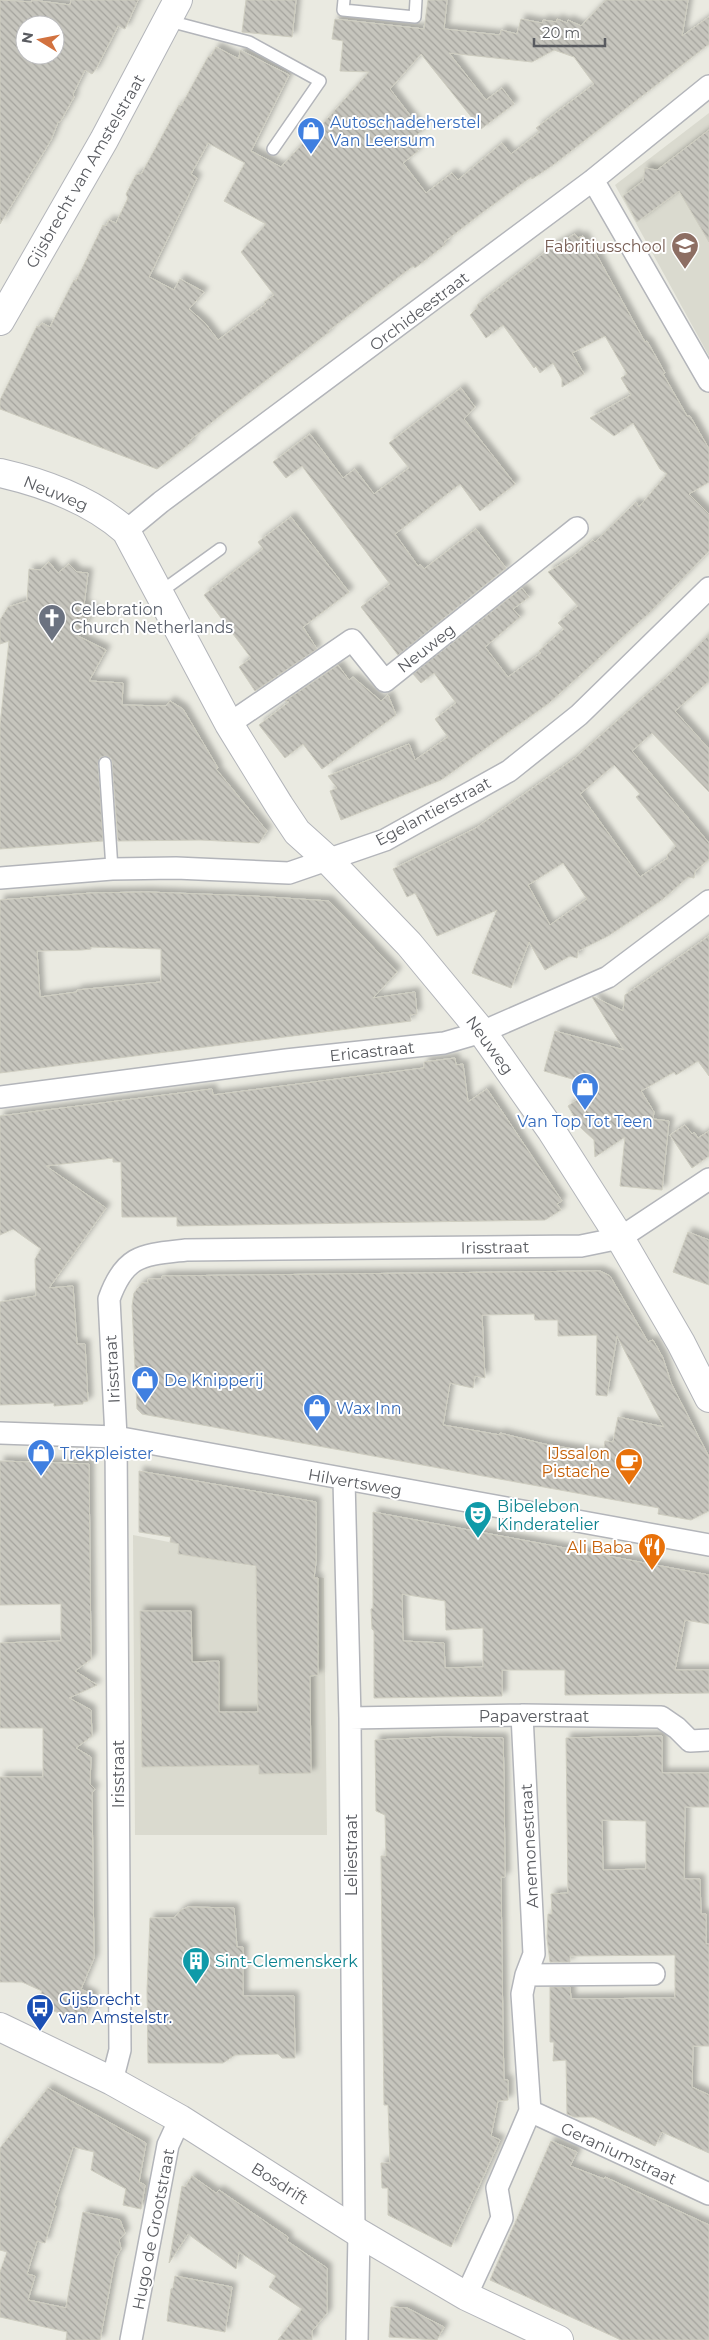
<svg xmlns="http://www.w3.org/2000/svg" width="709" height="2340" font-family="Montserrat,sans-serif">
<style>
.education{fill:#dadacf}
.building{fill:url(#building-back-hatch);stroke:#cecdc0;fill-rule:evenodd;filter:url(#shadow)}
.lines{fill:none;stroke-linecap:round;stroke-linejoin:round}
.service-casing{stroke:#b3b5ba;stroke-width:14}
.minor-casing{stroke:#b3b5ba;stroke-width:24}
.tertiary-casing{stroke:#b3b5ba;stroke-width:30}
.service{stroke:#fff;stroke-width:11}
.minor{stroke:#fff;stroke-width:21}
.tertiary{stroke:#fff;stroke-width:28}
.labels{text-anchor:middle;stroke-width:4;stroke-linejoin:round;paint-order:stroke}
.shop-label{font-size:16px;fill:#366cbe;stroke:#fff;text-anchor:start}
.street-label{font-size:16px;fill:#595b60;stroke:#fff}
.education-label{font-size:16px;fill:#785e54;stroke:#fff;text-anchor:end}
.worship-label{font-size:16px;fill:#5b616d;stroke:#fff;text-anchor:start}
.food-label{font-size:16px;fill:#c56008;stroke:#fff;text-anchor:end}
.culture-label{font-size:16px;fill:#0d838f;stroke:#fff;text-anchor:start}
.transit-label{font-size:16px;fill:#164399;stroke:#fff;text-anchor:start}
</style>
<defs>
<pattern id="building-back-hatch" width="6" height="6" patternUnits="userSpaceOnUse" patternTransform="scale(1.25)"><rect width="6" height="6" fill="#c6c5bd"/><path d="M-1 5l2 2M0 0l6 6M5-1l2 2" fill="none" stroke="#a4a39d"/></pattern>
<filter id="shadow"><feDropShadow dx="4.5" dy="-4.5" stdDeviation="2.5" flood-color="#0004"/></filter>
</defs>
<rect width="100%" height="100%" fill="#eaeae1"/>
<path class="education" d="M 709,113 L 709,356 L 615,185 Z
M 133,1535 L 179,1544 L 178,1554 L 324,1578 L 327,1835 L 135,1835 Z"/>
<path class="building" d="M 0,0 L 32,2 L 32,0 L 70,5 L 71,0 L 138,0 L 125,29 L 118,26 L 96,69 L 92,74 L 85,70 L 73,94 L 74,97 L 60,122 L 58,122 L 51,140 L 0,224 ZM 25,25 L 55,25 L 55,55 L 25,55 Z
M 246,0 L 296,0 L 292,37 L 242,32 Z
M 428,0 L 447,0 L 444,29 L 500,35 L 501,30 L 517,34 L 521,19 L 542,23 L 543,20 L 556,22 L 557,19 L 567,23 L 568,20 L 581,26 L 606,0 L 688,0 L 682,36 L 709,17 L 709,44 L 553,165 L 532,179 L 531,177 L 483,212 L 444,242 L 446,244 L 415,268 L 413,266 L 328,331 L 329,332 L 222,414 L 190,440 L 192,442 L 157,469 L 0,409 L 0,400 L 37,326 L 39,327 L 42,323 L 50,327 L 74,280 L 76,281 L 103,225 L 106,226 L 109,220 L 116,223 L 128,198 L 126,194 L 136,175 L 142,173 L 179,105 L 181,106 L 208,57 L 211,56 L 216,47 L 239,59 L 240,50 L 289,75 L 251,151 L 281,167 L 306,140 L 318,141 L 320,127 L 369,72 L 340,71 L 343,41 L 332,39 L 335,19 L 424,29 ZM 554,50 L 574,57 L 594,84 L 536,128 L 540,132 L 511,154 L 502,143 L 458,180 L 452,173 L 426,193 L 403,163 L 418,151 L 410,140 L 422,131 L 390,89 L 421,54 L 481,129 L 514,104 L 502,88 L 486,100 L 449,53 L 532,62 ZM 208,143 L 245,163 L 224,201 L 266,224 L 241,252 L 274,295 L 264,302 L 266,304 L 218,340 L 205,323 L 189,309 L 204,292 L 180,279 L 174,290 L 149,277 L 197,178 L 191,174 Z
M 709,130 L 709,242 L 679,191 L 637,222 L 623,196 L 643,181 L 645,168 L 657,170 Z
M 575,234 L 578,238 L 583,236 L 592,251 L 595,252 L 645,342 L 647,341 L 665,373 L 663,374 L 687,416 L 690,416 L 709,449 L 709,482 L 689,494 L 709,514 L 709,551 L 648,614 L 549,703 L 441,780 L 341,820 L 330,791 L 337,788 L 328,776 L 409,744 L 415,760 L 448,737 L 435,719 L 456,703 L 434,673 L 421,683 L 413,674 L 522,588 L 529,597 L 513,609 L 520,617 L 485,647 L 508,677 L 541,653 L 539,651 L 564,629 L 558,623 L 578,606 L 548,572 L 571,558 L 593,540 L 595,542 L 636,502 L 639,507 L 667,474 L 660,469 L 633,423 L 614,436 L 590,418 L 631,395 L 621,378 L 627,374 L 605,336 L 572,353 L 584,374 L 562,387 L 562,379 L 553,363 L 540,373 L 536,366 L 534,368 L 503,325 L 486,338 L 470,315 L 478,307 L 477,305 L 553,246 Z
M 461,388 L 475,407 L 464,419 L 515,484 L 480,511 L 460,484 L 395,534 L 418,566 L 420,564 L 424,569 L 476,529 L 506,568 L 398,655 L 361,607 L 390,584 L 302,466 L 286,478 L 273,462 L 310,434 L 343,478 L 355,469 L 374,494 L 409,468 L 389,443 Z
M 291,517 L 349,592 L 303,627 L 317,649 L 255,691 L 239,667 L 251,658 L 204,595 L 263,549 L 258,542 Z
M 49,562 L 58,573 L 69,564 L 77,572 L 88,573 L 84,605 L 94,610 L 78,636 L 106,650 L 89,681 L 123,683 L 122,705 L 166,706 L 170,701 L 183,709 L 218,768 L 216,769 L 267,831 L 259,843 L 201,840 L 118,841 L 112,762 L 111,758 L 105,756 L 100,757 L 98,764 L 103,841 L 0,849 L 0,725 L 9,641 L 0,644 L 0,620 L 8,607 L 27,601 L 29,569 L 40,570 Z
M 709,635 L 709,681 L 675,711 L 709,749 L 709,792 L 652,733 L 632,751 L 709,843 L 709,859 L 695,871 L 694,878 L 688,877 L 663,899 L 635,918 L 608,936 L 578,951 L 577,958 L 570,956 L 545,970 L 529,942 L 511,988 L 472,973 L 497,910 L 437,936 L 415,893 L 407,897 L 393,869 L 476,828 L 574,759 L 670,674 ZM 614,765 L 640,794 L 636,797 L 676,846 L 667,855 L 668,858 L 640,877 L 580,794 ZM 563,863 L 587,899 L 550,925 L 528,885 Z
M 338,665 L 349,680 L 353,677 L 381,701 L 388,695 L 396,715 L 322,769 L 303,744 L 285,758 L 259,725 L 289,702 L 285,701 Z
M 147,892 L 253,896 L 329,901 L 397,972 L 373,998 L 415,992 L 417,1014 L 410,1015 L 411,1021 L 0,1073 L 0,900 L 92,893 ZM 91,947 L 161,949 L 161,982 L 77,990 L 77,992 L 40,997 L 37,951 L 82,950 L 91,949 Z
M 709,936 L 709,1076 L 698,1061 L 676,1075 L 674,1072 L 641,1091 L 654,1112 L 653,1119 L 669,1121 L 662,1190 L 620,1186 L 625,1137 L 595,1157 L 594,1140 L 580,1127 L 568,1106 L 597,1086 L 544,1071 L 555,1031 L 624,1050 L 592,997 L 594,997 L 623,1011 L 625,995 Z
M 455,1058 L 456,1065 L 463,1064 L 468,1102 L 487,1089 L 562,1201 L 557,1204 L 561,1210 L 545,1220 L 177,1226 L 177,1217 L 122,1217 L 121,1162 L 113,1162 L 113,1158 L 46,1166 L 106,1208 L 49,1288 L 73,1286 L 77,1344 L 85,1344 L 88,1401 L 83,1402 L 83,1404 L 54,1406 L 54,1403 L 0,1405 L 0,1302 L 36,1296 L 35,1259 L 41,1249 L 13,1229 L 0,1235 L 0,1116 L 212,1089 L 213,1095 L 345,1078 L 424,1068 L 424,1062 Z
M 685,1125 L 692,1134 L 694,1132 L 698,1138 L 709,1131 L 709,1156 L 692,1168 L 670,1135 Z
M 688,1232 L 709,1240 L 709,1285 L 673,1272 Z
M 600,1271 L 610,1276 L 648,1342 L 653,1340 L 663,1358 L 671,1383 L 709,1457 L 709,1511 L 691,1520 L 658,1514 L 659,1508 L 142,1414 L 137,1409 L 132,1306 L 134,1293 L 142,1283 L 148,1283 L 148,1279 L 162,1279 L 162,1276 ZM 534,1314 L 535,1320 L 558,1320 L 558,1336 L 597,1335 L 596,1395 L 607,1396 L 617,1336 L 664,1427 L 618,1417 L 613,1442 L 605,1441 L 603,1454 L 544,1444 L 500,1433 L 500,1435 L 443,1425 L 450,1383 L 473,1388 L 475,1376 L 485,1378 L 482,1315 Z
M 0,1461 L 89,1464 L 91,1659 L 75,1671 L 97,1685 L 69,1698 L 91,1710 L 92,1736 L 76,1748 L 91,1757 L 90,1784 L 95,1789 L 92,1793 L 94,1958 L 81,1989 L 94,1996 L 80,2025 L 59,2013 L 36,2004 L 42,1991 L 22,1982 L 0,1982 L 0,1777 L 43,1777 L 43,1728 L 0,1728 L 0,1643 L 61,1641 L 61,1604 L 0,1605 Z
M 139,1471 L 316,1502 L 316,1562 L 314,1578 L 318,1578 L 318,1675 L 310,1676 L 311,1773 L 259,1774 L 259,1765 L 142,1767 L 140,1611 L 191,1611 L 192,1662 L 219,1661 L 219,1712 L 258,1712 L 256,1566 L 178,1554 L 179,1544 L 170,1542 L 171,1537 L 139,1532 Z
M 373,1512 L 709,1575 L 709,1624 L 685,1620 L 675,1670 L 709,1670 L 709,1693 L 565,1695 L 565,1670 L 502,1670 L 502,1696 L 374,1698 L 374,1631 L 372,1629 L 371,1609 L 373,1608 ZM 402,1594 L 445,1601 L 446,1630 L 483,1628 L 483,1667 L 445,1668 L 444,1643 L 403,1641 Z
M 662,1736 L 662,1773 L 709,1773 L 709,1807 L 685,1807 L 684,1879 L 700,1879 L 701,1914 L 706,1914 L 706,1944 L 709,1944 L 709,2046 L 693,2046 L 692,2087 L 709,2095 L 709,2153 L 662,2132 L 655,2146 L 593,2117 L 574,2117 L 567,2114 L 566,2060 L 553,2061 L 554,2042 L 550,2042 L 550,1987 L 570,1987 L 571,1999 L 675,1998 L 675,1955 L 570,1956 L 570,1962 L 550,1962 L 547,1938 L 548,1914 L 552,1914 L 551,1894 L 568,1893 L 566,1738 ZM 602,1820 L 646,1821 L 646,1869 L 603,1870 Z
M 442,1737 L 503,1738 L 504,1776 L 505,1877 L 501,1877 L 503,2035 L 504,2080 L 508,2080 L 508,2100 L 498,2101 L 491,2136 L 500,2140 L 451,2247 L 388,2215 L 388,2188 L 382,2188 L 381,2163 L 390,2163 L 388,2105 L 384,2105 L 382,1952 L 381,1856 L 386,1856 L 385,1815 L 376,1811 L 375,1740 Z
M 188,1907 L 234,1908 L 237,1947 L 243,1947 L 243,1996 L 294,1996 L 295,2058 L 282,2058 L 278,2054 L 235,2055 L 223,2063 L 148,2063 L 147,1990 L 150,1918 L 174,1918 L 181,1910 Z
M 48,2088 L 146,2143 L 139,2182 L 145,2185 L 141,2209 L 123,2205 L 126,2189 L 91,2170 L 94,2152 L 73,2147 L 54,2205 L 56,2206 L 45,2243 L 37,2241 L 27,2274 L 35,2276 L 28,2300 L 66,2308 L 83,2212 L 120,2220 L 125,2233 L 119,2240 L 121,2249 L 115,2259 L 100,2340 L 66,2340 L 67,2332 L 0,2317 L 0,2272 L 7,2252 L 0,2250 L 0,2148 Z
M 551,2141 L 577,2152 L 570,2166 L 604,2179 L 605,2177 L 709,2225 L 709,2340 L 621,2340 L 490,2280 Z
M 192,2176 L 216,2193 L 219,2190 L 279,2231 L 288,2237 L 287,2241 L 327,2268 L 327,2313 L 312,2331 L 312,2340 L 278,2340 L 302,2309 L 269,2287 L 276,2276 L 239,2252 L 236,2269 L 188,2234 L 169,2263 L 182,2186 L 185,2187 Z
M 175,2276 L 232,2287 L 225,2332 L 167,2321 L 171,2289 L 173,2288 Z
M 391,2307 L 407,2308 L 444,2327 L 437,2340 L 389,2337 Z"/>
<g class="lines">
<defs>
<path id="service" d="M 344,0 L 343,10 L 415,17 L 416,0
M 169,21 L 249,42 L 320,81 L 273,149
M 159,593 L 220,549
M 105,763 L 112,869"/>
<path id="minor" d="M 593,180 L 709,381
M 126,531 L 161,502 L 593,180 L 709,86
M 229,724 L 352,640 L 385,681 L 577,528
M 0,878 L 112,869 L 176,868 L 289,873 L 385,840 L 509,771 L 579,715 L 709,588
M 0,1097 L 286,1060 L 444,1043 L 482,1032 L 608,977 L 709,901
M 0,1433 L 116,1437 L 709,1545
M 344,1480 L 350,1718 L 354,2229
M 350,1718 L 522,1715 L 661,1717 L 677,1728 L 690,1741 L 709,1740
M 526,1975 L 654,1974
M 112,2081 L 120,2050 L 116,1437 L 109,1299 C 125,1254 143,1255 186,1250 L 581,1246 L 620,1238 L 709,1179
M 530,2111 L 709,2194
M 466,2296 L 502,2218 L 497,2188 L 530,2111 L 522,1994 L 526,1975 L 534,1954 L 522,1715
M 131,2340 L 168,2145 L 180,2119
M 357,2340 L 359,2233"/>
<path id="tertiary" d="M 0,321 L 104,140 L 178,0
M 0,473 C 44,483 92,501 126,531 L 229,724 L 279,805 L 297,832 L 327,859 L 409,944 L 482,1032 L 551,1130 L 620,1238 L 681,1343 L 709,1398
M 0,2027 L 112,2081 L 180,2119 L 359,2233 L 466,2296 L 559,2340"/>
</defs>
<use href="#service" class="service-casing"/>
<use href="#minor" class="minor-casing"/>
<use href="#tertiary" class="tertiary-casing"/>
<use href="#service" class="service"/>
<use href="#minor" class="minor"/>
<use href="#tertiary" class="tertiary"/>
</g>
<defs>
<symbol id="shop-pin" viewBox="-11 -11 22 30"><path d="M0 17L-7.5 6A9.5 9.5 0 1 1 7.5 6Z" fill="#3f7fe0" stroke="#fff"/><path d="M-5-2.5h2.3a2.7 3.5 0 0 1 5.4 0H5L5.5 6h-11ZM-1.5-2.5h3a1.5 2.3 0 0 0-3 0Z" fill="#fff"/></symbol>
<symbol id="school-pin" viewBox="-11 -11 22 30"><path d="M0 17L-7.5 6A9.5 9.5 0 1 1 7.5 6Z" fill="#8d6e63" stroke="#fff"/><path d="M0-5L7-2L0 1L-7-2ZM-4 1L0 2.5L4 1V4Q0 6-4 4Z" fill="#fff"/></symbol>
<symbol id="church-pin" viewBox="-11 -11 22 30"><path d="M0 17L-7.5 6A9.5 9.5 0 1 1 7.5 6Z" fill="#6b7280" stroke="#fff"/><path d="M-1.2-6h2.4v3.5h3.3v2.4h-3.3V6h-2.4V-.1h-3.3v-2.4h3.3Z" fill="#fff"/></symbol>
<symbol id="cafe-pin" viewBox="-11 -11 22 30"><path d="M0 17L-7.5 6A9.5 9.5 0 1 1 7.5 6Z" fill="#e8710a" stroke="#fff"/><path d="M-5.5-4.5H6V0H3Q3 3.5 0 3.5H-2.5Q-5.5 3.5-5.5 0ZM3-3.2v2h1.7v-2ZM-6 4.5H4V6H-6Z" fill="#fff"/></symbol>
<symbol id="theatre-pin" viewBox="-11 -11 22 30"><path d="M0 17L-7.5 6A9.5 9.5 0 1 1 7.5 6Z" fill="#0f9aa8" stroke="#fff"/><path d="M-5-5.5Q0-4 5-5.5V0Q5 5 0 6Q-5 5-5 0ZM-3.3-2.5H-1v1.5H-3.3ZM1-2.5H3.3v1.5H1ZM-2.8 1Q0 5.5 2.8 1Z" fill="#fff"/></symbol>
<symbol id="restaurant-pin" viewBox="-11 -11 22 30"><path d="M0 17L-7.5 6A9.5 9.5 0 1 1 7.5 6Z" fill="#e8710a" stroke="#fff"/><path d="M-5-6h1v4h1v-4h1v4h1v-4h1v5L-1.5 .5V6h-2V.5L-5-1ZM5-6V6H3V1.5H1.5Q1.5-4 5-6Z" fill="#fff"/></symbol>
<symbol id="building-pin" viewBox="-11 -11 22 30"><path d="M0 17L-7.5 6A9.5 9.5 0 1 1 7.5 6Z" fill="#0f9aa8" stroke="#fff"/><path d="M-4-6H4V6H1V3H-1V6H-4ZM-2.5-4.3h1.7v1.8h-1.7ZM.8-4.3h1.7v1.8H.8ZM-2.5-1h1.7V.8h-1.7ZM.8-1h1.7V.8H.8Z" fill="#fff"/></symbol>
<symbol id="bus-pin" viewBox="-11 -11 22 30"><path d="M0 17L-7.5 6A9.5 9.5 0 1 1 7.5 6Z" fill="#1a4fb4" stroke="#fff"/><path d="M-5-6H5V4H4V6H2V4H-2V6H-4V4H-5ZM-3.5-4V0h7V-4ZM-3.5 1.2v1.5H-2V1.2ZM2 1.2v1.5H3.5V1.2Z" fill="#fff"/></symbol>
</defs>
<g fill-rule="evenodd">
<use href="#shop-pin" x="295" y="115" width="32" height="43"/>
<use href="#school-pin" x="669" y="230" width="32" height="43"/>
<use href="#church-pin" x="36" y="602" width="32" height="43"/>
<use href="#shop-pin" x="569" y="1071" width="32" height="43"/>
<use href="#shop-pin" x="129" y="1364" width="32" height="43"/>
<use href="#shop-pin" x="301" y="1392" width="32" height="43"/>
<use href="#shop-pin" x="25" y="1437" width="32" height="43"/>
<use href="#cafe-pin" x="613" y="1446" width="32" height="43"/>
<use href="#theatre-pin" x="462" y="1499" width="32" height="43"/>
<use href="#restaurant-pin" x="636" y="1531" width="32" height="43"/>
<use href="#building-pin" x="180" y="1945" width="32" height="43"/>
<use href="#bus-pin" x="24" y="1992" width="32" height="43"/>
</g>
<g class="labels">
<g class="shop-label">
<text x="330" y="128">Autoschadeherstel<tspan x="330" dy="18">Van Leersum</tspan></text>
<text x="585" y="1127" text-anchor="middle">Van Top Tot Teen</text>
<text x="164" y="1386">De Knipperij</text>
<text x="336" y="1414">Wax Inn</text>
<text x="60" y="1459">Trekpleister</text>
</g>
<g class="street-label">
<text transform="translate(85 171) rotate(-60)" y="6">Gijsbrecht van Amstelstraat</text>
<text transform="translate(419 311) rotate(-37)" y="6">Orchideestraat</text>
<text transform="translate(56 493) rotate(22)" y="6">Neuweg</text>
<text transform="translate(426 648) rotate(-38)" y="6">Neuweg</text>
<text transform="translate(433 811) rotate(-28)" y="6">Egelantierstraat</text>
<text transform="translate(490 1045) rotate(54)" y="6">Neuweg</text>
<text transform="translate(372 1051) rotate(-6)" y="6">Ericastraat</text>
<text transform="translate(495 1247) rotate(-1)" y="6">Irisstraat</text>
<text transform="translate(112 1369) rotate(-93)" y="6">Irisstraat</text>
<text transform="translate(355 1482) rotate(10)" y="6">Hilvertsweg</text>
<text x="534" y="1722">Papaverstraat</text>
<text transform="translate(118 1774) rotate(-90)" y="6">Irisstraat</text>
<text transform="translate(529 1846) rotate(-93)" y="6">Anemonestraat</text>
<text transform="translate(351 1855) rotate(-90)" y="6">Leliestraat</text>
<text transform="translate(619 2153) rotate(25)" y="6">Geraniumstraat</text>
<text transform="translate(280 2183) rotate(32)" y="6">Bosdrift</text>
<text transform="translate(153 2229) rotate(-79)" y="6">Hugo de Grootstraat</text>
</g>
<g class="education-label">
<text x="666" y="252">Fabritiusschool</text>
</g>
<g class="worship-label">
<text x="71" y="615">Celebration<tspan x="71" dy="18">Church Netherlands</tspan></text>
</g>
<g class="food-label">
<text x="610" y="1459">IJssalon<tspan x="610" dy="18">Pistache</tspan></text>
<text x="633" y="1553">Ali Baba</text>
</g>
<g class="culture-label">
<text x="497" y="1512">Bibelebon<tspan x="497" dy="18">Kinderatelier</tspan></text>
<text x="215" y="1967">Sint-Clemenskerk</text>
</g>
<g class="transit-label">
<text x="59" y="2005">Gijsbrecht<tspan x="59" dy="18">van Amstelstr.</tspan></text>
</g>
</g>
<g transform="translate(40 40) rotate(280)"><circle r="24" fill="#ffffff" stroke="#bdbdbf"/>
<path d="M0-4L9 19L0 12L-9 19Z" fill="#d2723f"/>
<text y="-8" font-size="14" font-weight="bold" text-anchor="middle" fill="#595b60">N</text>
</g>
<path d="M534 38v8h71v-8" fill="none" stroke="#595b60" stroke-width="2.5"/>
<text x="542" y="38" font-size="15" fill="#595b60" stroke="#ffffff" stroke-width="4" paint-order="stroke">20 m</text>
</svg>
